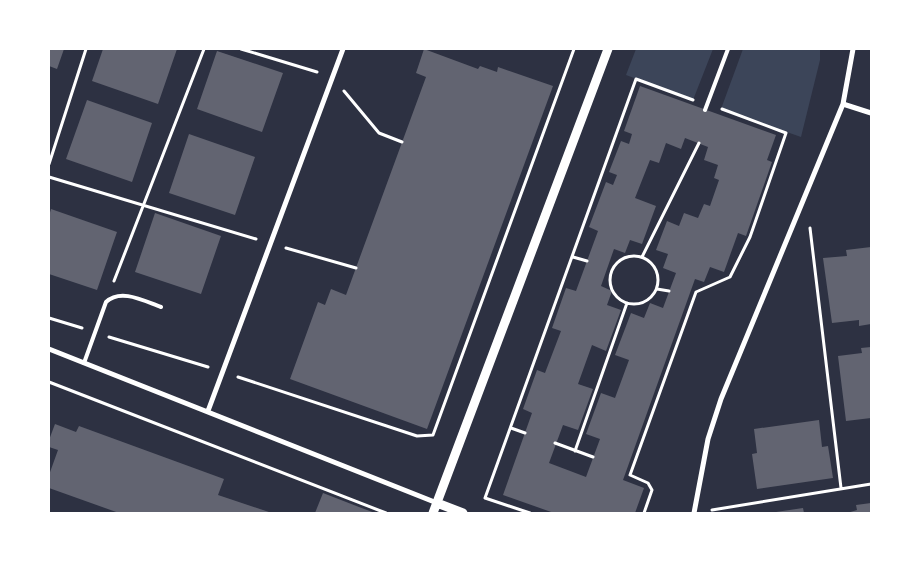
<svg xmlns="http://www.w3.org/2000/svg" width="920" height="562" font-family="Arial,sans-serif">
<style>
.green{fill:#3c4559}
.building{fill:#626471;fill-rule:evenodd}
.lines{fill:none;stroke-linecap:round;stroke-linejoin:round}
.path{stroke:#fff;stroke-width:3}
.service{stroke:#fff;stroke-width:4}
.minor{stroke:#fff;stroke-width:5}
.tertiary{stroke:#fff;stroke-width:9}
</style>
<rect width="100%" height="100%" fill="#2d3142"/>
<path class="green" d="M 636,49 L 713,49 L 693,100 L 626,75 Z
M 743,49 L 820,49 L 820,60 L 801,137 L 721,109 Z"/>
<path class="building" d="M 49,49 L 64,49 L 57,69 L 49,66 Z
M 103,49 L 177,49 L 158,104 L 92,81 Z
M 424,49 L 478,69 L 480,66 L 497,72 L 498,67 L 553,86 L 427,429 L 290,379 L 318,302 L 325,305 L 331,289 L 346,295 L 426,77 L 416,73 Z
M 217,51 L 283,73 L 262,132 L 197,109 Z
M 640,86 L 776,135 L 767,160 L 772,162 L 746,236 L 738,233 L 724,272 L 710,267 L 704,282 L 695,279 L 623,480 L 644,488 L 635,513 L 554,513 L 503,495 L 532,413 L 523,409 L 537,370 L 545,373 L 561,331 L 552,328 L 566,288 L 576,291 L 598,231 L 589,227 L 606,182 L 613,185 L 617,175 L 609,172 L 621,141 L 629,144 L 632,134 L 624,131 ZM 685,138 L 708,147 L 704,160 L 718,165 L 714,178 L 719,180 L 710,206 L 704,204 L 698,218 L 684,213 L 679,226 L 667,221 L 656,250 L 668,254 L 663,268 L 676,273 L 663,308 L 650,303 L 644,318 L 631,313 L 615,355 L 629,360 L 615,398 L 601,393 L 586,434 L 600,439 L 586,477 L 549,463 L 563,425 L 578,430 L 593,389 L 578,384 L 592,345 L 606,351 L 621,310 L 607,305 L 612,291 L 601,286 L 614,249 L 625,253 L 630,240 L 642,244 L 656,206 L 635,198 L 650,160 L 659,163 L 666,143 L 681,149 Z
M 87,100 L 152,123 L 132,182 L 66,159 Z
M 189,134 L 255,157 L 235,215 L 169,193 Z
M 51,209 L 117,232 L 97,290 L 49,274 L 49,216 Z
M 155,213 L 221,236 L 201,294 L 135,272 Z
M 871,247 L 871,324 L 859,326 L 859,320 L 832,323 L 823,258 L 847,256 L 846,250 Z
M 871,347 L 871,418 L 846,421 L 838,356 L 862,353 L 861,348 Z
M 819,420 L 822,447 L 828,446 L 833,478 L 757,489 L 752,454 L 757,453 L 754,429 Z
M 55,424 L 76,432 L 79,426 L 224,479 L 218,495 L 272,513 L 119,513 L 49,488 L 49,475 L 58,450 L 49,447 L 49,440 Z
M 323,493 L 359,507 L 375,513 L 315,513 Z
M 871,503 L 871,513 L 847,513 L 857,510 L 856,505 Z
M 803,508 L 804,513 L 776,513 L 776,512 Z"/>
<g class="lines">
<path class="path" d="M 241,49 L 317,72
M 344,91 L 379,133 L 402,142
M 49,164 L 86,49
M 49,177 L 256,239
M 810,228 L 841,488
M 286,248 L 356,268
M610 280a24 24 0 1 1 48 0a24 24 0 1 1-48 0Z
M 573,257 L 587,261
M 642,257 L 699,143
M 114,281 L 204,49
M 657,289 L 669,291
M 49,318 L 82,328
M 109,337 L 208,367
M 238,377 L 417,436 L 433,435 L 574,49
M 49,382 L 386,513
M 511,428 L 525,433
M 555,443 L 593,457
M 575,451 L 627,303
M 712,510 L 871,484
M 530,513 L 485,498 L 636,79 L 693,100
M 644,513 L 652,490 L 648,483 L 630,475 L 696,292 L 730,277 L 750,237 L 786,133 L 722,109"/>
<path class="service" d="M 705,110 L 728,49
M 84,363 L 106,302 C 121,288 144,301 161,307"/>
<path class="minor" d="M 843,104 L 871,113
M 49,349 L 437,503
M 208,411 L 343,49
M 694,513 L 708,439 L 721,399 L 843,104 L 853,49"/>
<path class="tertiary" d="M 437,503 L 463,513
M 433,513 L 608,49"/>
</g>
<rect width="920" height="562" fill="none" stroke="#ffffff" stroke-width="100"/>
</svg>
